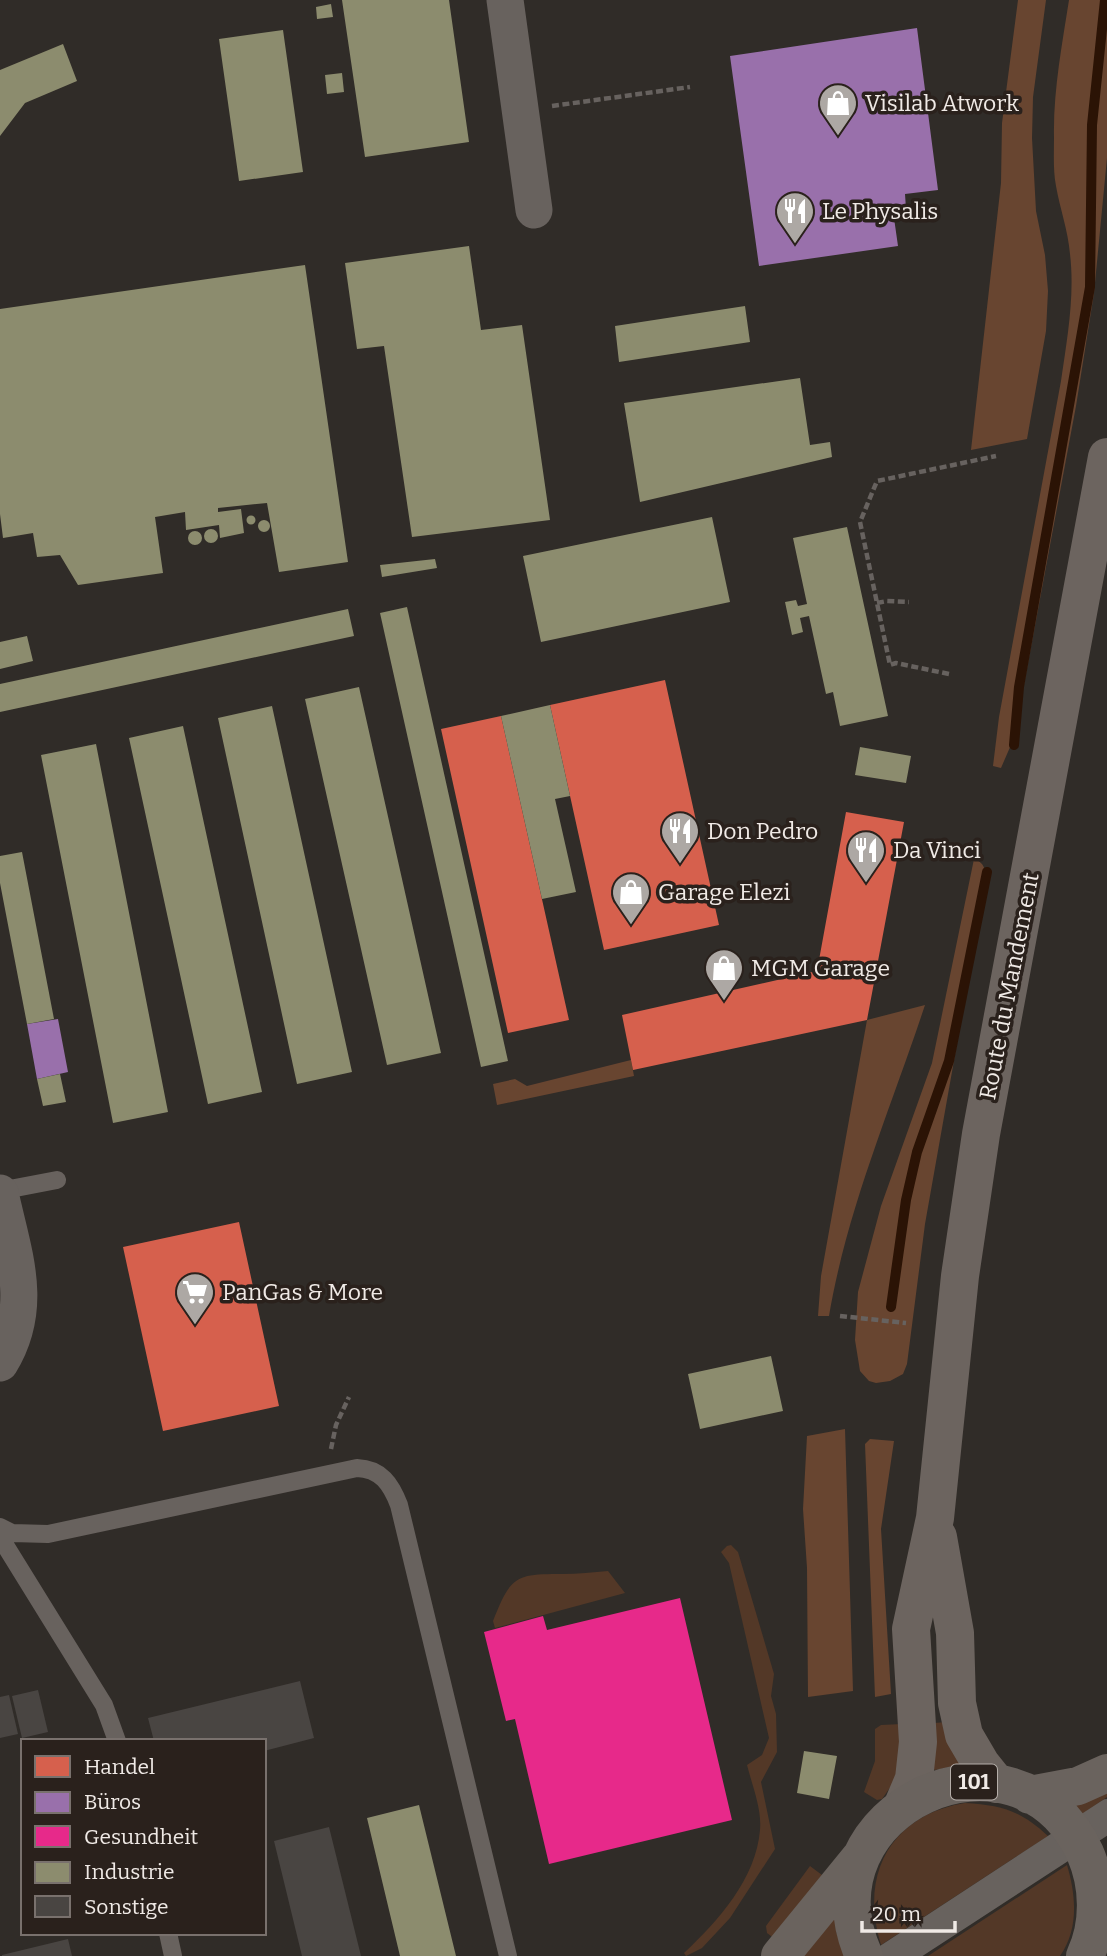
<svg xmlns="http://www.w3.org/2000/svg" width="1107" height="1956" font-family="Bitter,serif">
<style>
.green{fill:#533827}
.forest{fill:#684530}
.shops{fill:#d6604d}
.offices{fill:#9970ab}
.health{fill:#e7298a}
.industry{fill:#8c8c6e}
.lines{fill:none;stroke-linecap:round;stroke-linejoin:round}
.stream{stroke:#2b1305;stroke-width:10}
.building{fill:#494542}
.path{stroke:#67625f;stroke-width:4.5;stroke-dasharray:7 3.5;stroke-linecap:butt}
.service{stroke:#68625e;stroke-width:18}
.minor{stroke:#68625e;stroke-width:37}
.secondary{stroke:#6c645f;stroke-width:38}
.primary{stroke:#6a635e;stroke-width:38}
.labels{text-anchor:middle;stroke-width:7;stroke-linejoin:round;paint-order:stroke}
.shield{fill:#2a211c;stroke:#b5aea9;stroke-width:2}
.shield-label{font-size:21px;font-weight:bold;fill:#f0eae6}
.poi-label{font-size:23px;fill:#f0eae6;stroke:#2a211c;text-anchor:start}
.street-label{font-size:23px;fill:#f0eae6;stroke:#2a211c}
</style>
<rect width="100%" height="100%" fill="#302c28"/>
<path class="green" d="M 731,1545 L 738,1552 L 774,1674 L 771,1696 L 776,1714 L 777,1752 L 761,1782 L 775,1849 L 730,1918 L 702,1948 L 686,1956 L 684,1953 C 718,1921 756,1879 760,1830 C 762,1809 752,1785 747,1765 L 762,1755 L 769,1738 L 729,1563 L 721,1552 L 727,1546 Z
M 608,1571 L 625,1593 L 495,1628 L 493,1621 C 511,1575 516,1574 563,1574 C 578,1574 593,1572 608,1571 Z
M 947,1722 L 962,1765 L 935,1770 L 931,1767 L 934,1723 Z
M 902,1724 L 896,1779 L 882,1799 L 877,1800 L 864,1792 L 875,1761 L 875,1729 L 881,1725 Z
M 1107,1791 L 1107,1797 L 1081,1815 L 1073,1807 Z
M 965,1803 C 1002,1805 1021,1811 1048,1836 L 881,1945 C 859,1874 891,1815 965,1803 Z
M 1067,1865 C 1076,1895 1079,1929 1060,1956 L 928,1956 Z
M 810,1866 L 822,1875 L 775,1939 L 767,1933 L 766,1926 Z
M 835,1917 L 836,1931 L 844,1956 L 801,1956 Z"/>
<path class="forest" d="M 1018,0 L 1046,0 L 1033,97 L 1032,138 L 1036,211 L 1045,255 L 1048,291 L 1046,331 L 1027,439 L 971,450 L 1001,183 L 1002,123 Z
M 1069,0 L 1107,0 L 1107,158 L 1094,293 L 1076,406 L 1014,738 L 1001,768 L 993,766 L 999,717 L 1061,381 C 1067,339 1075,296 1070,254 C 1068,230 1060,209 1056,186 C 1053,171 1054,153 1054,138 C 1053,92 1062,45 1069,0 Z
M 974,859 C 985,863 985,869 986,880 L 925,1224 L 907,1364 L 903,1374 L 890,1381 L 876,1383 L 869,1381 L 860,1371 L 855,1340 L 858,1292 L 881,1206 L 932,1063 Z
M 925,1005 C 891,1108 847,1209 829,1316 L 818,1316 L 821,1276 L 867,1020 Z
M 631,1060 L 634,1076 L 497,1105 L 493,1084 L 515,1079 L 527,1086 Z
M 845,1429 L 853,1691 L 808,1697 L 807,1568 L 803,1509 L 807,1436 Z
M 870,1439 L 894,1441 L 881,1529 L 891,1694 L 875,1697 L 865,1444 Z"/>
<path class="shops" d="M 665,680 L 719,925 L 604,950 L 550,705 Z
M 501,716 L 569,1020 L 508,1033 L 441,729 Z
M 846,812 L 904,822 L 867,1020 L 633,1070 L 622,1015 L 817,971 Z
M 239,1222 L 279,1406 L 163,1431 L 123,1247 Z"/>
<path class="offices" d="M 917,28 L 938,190 L 905,194 L 906,209 L 893,211 L 898,246 L 759,266 L 730,56 Z
M 58,1019 L 68,1072 L 37,1079 L 27,1024 Z"/>
<path class="health" d="M 680,1598 L 732,1820 L 549,1864 L 515,1719 L 506,1721 L 484,1632 L 543,1616 L 547,1630 Z"/>
<path class="industry" d="M 342,0 L 449,0 L 469,142 L 365,157 Z
M 331,4 L 333,17 L 317,19 L 316,7 Z
M 283,30 L 303,172 L 239,181 L 219,39 Z
M 63,44 L 77,81 L 25,103 L 0,136 L 0,70 Z
M 342,73 L 344,92 L 327,94 L 325,75 Z
M 469,246 L 481,330 L 522,325 L 550,520 L 412,537 L 384,346 L 357,349 L 345,263 Z
M 305,265 L 348,562 L 279,572 L 267,503 L 218,508 L 218,512 L 241,509 L 244,533 L 220,538 L 219,525 L 186,530 L 185,512 L 155,517 L 163,573 L 78,585 L 60,555 L 37,557 L 33,533 L 3,538 L 0,514 L 0,309 Z
M 745,306 L 750,342 L 619,362 L 615,326 Z
M 800,378 L 810,445 L 830,442 L 832,457 L 640,502 L 624,403 Z
M246.5 520a4.5 4.5 0 1 1 9 0a4.5 4.5 0 1 1-9 0Z
M 712,517 L 730,602 L 541,642 L 523,556 Z
M258 526a6 6 0 1 1 12 0a6 6 0 1 1-12 0Z
M 847,527 L 888,716 L 840,726 L 833,692 L 826,694 L 809,616 L 800,618 L 803,632 L 792,635 L 785,602 L 796,600 L 798,606 L 807,604 L 793,538 Z
M204 536a7 7 0 1 1 14 0a7 7 0 1 1-14 0Z
M188 538a7 7 0 1 1 14 0a7 7 0 1 1-14 0Z
M 435,559 L 437,568 L 382,577 L 380,565 Z
M 407,607 L 508,1061 L 481,1067 L 380,613 Z
M 348,609 L 354,636 L 0,712 L 0,684 Z
M 27,636 L 33,661 L 0,669 L 0,642 Z
M 359,687 L 441,1053 L 387,1065 L 305,699 Z
M 550,705 L 570,796 L 555,799 L 576,892 L 542,899 L 501,716 Z
M 272,706 L 352,1072 L 297,1084 L 218,718 Z
M 183,726 L 262,1092 L 208,1104 L 129,738 Z
M 96,744 L 168,1112 L 113,1123 L 41,755 Z
M 860,747 L 911,756 L 906,783 L 855,775 Z
M 22,852 L 54,1019 L 27,1024 L 0,883 L 0,856 Z
M 60,1074 L 66,1102 L 43,1106 L 37,1079 Z
M 771,1356 L 783,1411 L 700,1429 L 688,1374 Z
M 804,1751 L 837,1756 L 829,1799 L 797,1793 Z
M 419,1805 L 456,1956 L 400,1956 L 367,1818 Z"/>
<g class="lines">
<path class="stream" d="M 1014,745 L 1019,687 L 1090,287 L 1092,125 L 1105,0
M 891,1307 L 906,1200 L 917,1152 L 949,1061 L 987,872"/>
</g>
<path class="building" d="M 300,1681 L 314,1738 L 264,1751 L 264,1741 L 154,1741 L 148,1718 Z
M 38,1690 L 48,1732 L 22,1738 L 12,1696 Z
M 9,1695 L 18,1734 L 0,1738 L 0,1697 Z
M 329,1827 L 361,1956 L 302,1956 L 274,1841 Z
M 68,1939 L 72,1956 L 2,1956 L 2,1955 Z"/>
<g class="lines">
<path class="path" d="M 552,106 L 690,87
M 877,603 L 887,601 L 909,602
M 949,674 L 896,663 L 890,665 L 860,522 L 877,481 L 996,456
M 840,1316 L 906,1323
M 331,1449 L 336,1425 L 349,1397"/>
<path class="service" d="M 0,1191 L 57,1180
M 0,1527 L 12,1533 L 48,1534 L 357,1468 C 381,1469 391,1484 399,1505 L 508,1956
M 0,1537 L 104,1705 L 117,1741
M 168,1933 L 173,1956
M 881,1956 L 1107,1808
M 906,1956 L 1107,1825"/>
<path class="minor" d="M 505,0 L 534,210
M 0,1193 C 13,1253 35,1306 0,1363"/>
<path class="secondary" d="M 938,1537 L 955,1633 L 957,1703 L 964,1735 L 981,1764 L 997,1784
M 903,1805 L 914,1779 L 918,1742 L 911,1629 L 935,1518 L 960,1276 L 981,1134 L 1107,457"/>
<path class="primary" d="M 1030,1795 L 1078,1786 L 1107,1773
M 780,1956 L 860,1858
M 864,1956 C 798,1808 1018,1708 1085,1853 C 1099,1885 1100,1924 1085,1956"/>
</g>
<defs>
<symbol id="shop-pin" viewBox="-11 -11 22 30"><path d="M0 17L-7.5 6A9.5 9.5 0 1 1 7.5 6Z" fill="#ada8a4" stroke="#2a211c"/><path d="M-5-2.5h2.3a2.7 3.5 0 0 1 5.4 0H5L5.5 6h-11ZM-1.5-2.5h3a1.5 2.3 0 0 0-3 0Z" fill="#fff"/></symbol>
<symbol id="restaurant-pin" viewBox="-11 -11 22 30"><path d="M0 17L-7.5 6A9.5 9.5 0 1 1 7.5 6Z" fill="#ada8a4" stroke="#2a211c"/><path d="M-5-6h1v4h1v-4h1v4h1v-4h1v5L-1.5 .5V6h-2V.5L-5-1ZM5-6V6H3V1.5H1.5Q1.5-4 5-6Z" fill="#fff"/></symbol>
<symbol id="supermarket-pin" viewBox="-11 -11 22 30"><path d="M0 17L-7.5 6A9.5 9.5 0 1 1 7.5 6Z" fill="#ada8a4" stroke="#2a211c"/><path d="M-6-5.5h2.5l.6 2H6L4.5 2H-2.5L-4.4-4H-6ZM-1.5 3.2a1.3 1.3 0 1 0 .1 0ZM3 3.2a1.3 1.3 0 1 0 .1 0Z" fill="#fff"/></symbol>
</defs>
<g fill-rule="evenodd">
<use href="#shop-pin" x="816" y="81" width="44" height="60"/>
<use href="#restaurant-pin" x="773" y="189" width="44" height="60"/>
<use href="#restaurant-pin" x="658" y="809" width="44" height="60"/>
<use href="#restaurant-pin" x="844" y="828" width="44" height="60"/>
<use href="#shop-pin" x="609" y="870" width="44" height="60"/>
<use href="#shop-pin" x="702" y="946" width="44" height="60"/>
<use href="#supermarket-pin" x="173" y="1270" width="44" height="60"/>
</g>
<g class="labels">
<rect class="shield" x="951" y="1764.5" width="46" height="35" rx="5"/>
<g class="shield-label">
<text x="974" y="1789">101</text>
</g>
<g class="poi-label">
<text x="865" y="111">Visilab Atwork</text>
<text x="822" y="219">Le Physalis</text>
<text x="707" y="839">Don Pedro</text>
<text x="893" y="858">Da Vinci</text>
<text x="658" y="900">Garage Elezi</text>
<text x="751" y="976">MGM Garage</text>
<text x="222" y="1300">PanGas &amp; More</text>
</g>
<g class="street-label">
<text transform="translate(1009 986) rotate(-79)" y="8">Route du Mandement</text>
</g>
</g>
<rect x="21" y="1739" width="245" height="196" fill="#2a211c" stroke="#79716d" stroke-width="2"/>
<rect x="35" y="1756" width="35" height="21" fill="#d6604d" stroke="#79716d" stroke-width="2"/>
<text x="84" y="1774" font-size="21" fill="#f0eae6">Handel</text>
<rect x="35" y="1792" width="35" height="21" fill="#9970ab" stroke="#79716d" stroke-width="2"/>
<text x="84" y="1809" font-size="21" fill="#f0eae6">Büros</text>
<rect x="35" y="1826" width="35" height="21" fill="#e7298a" stroke="#79716d" stroke-width="2"/>
<text x="84" y="1844" font-size="21" fill="#f0eae6">Gesundheit</text>
<rect x="35" y="1862" width="35" height="21" fill="#8c8c6e" stroke="#79716d" stroke-width="2"/>
<text x="84" y="1879" font-size="21" fill="#f0eae6">Industrie</text>
<rect x="35" y="1896" width="35" height="21" fill="#494542" stroke="#79716d" stroke-width="2"/>
<text x="84" y="1914" font-size="21" fill="#f0eae6">Sonstige</text>
<path d="M862 1921v10h93v-10" fill="none" stroke="#f0eae6" stroke-width="3.5"/>
<text x="872" y="1921" font-size="21" fill="#f0eae6" stroke="#2a211c" stroke-width="5" paint-order="stroke">20 m</text>
</svg>
